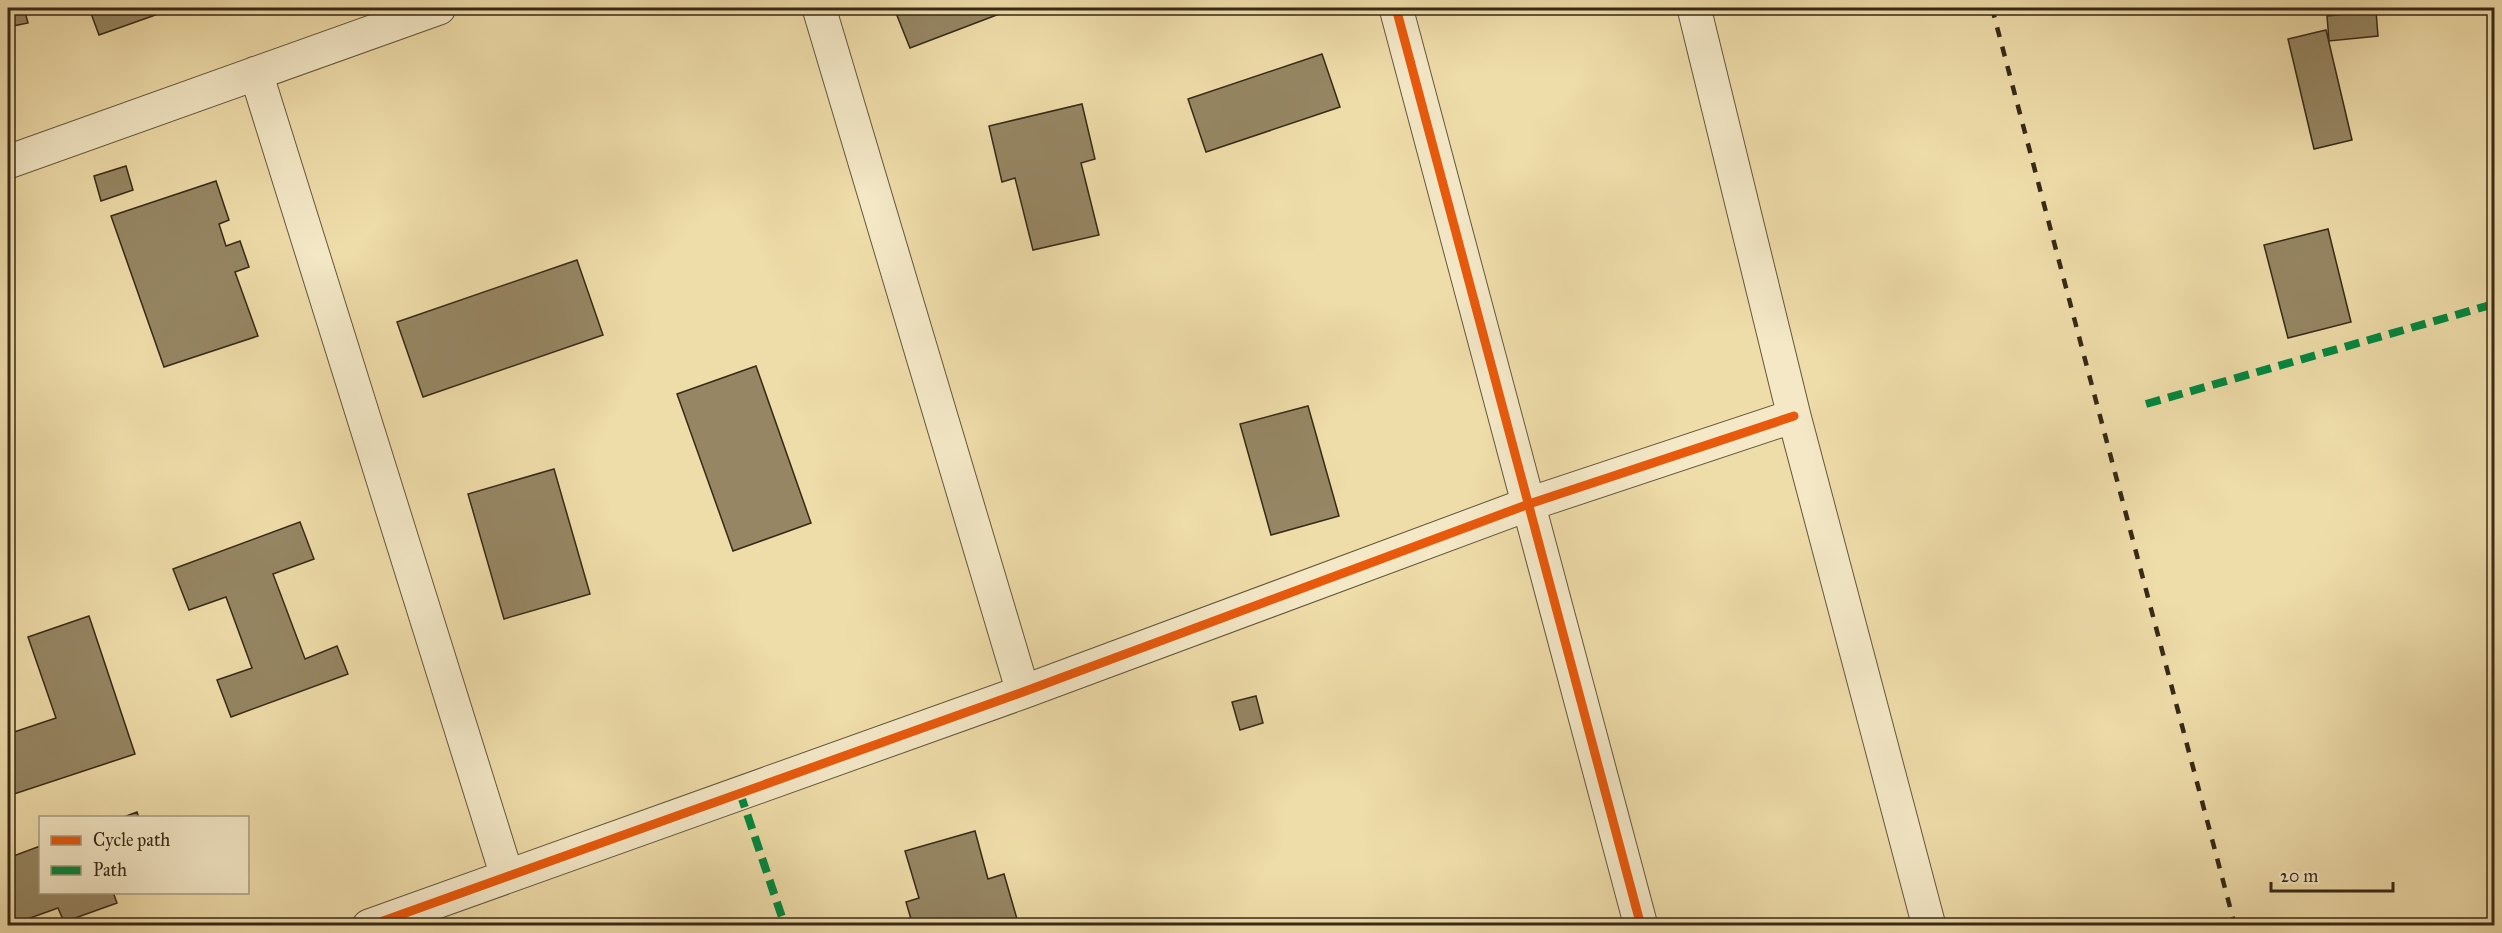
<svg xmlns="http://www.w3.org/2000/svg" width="2502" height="933" font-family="'IM FELL Great Primer',serif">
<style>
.building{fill:#968663;stroke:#372917;stroke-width:1.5}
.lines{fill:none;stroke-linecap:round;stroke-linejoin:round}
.minor-casing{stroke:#65563c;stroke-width:35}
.minor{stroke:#f4e8c7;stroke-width:33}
.rail{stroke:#372917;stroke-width:4.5;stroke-dasharray:10 10;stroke-linecap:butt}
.quiet{stroke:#00873e;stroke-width:8;stroke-dasharray:15 8;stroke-linecap:butt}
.cycleway-casing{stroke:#f4e8c7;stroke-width:13}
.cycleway{stroke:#e8590c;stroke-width:9}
</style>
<rect width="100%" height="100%" fill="#eedca9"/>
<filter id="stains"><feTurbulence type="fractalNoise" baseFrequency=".00333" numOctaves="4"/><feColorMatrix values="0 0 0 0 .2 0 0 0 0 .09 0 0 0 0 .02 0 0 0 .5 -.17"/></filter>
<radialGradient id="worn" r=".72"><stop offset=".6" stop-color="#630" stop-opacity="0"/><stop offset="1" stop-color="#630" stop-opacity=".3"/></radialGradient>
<path class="building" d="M 8,8 L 24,8 L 28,23 L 8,27 Z
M 89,8 L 175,8 L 99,35 Z
M 894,8 L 1015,8 L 910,48 Z
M 2376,11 L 2378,36 L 2329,41 L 2327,16 Z
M 2326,30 L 2352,140 L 2314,149 L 2288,39 Z
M 1322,54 L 1340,107 L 1206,152 L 1188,99 Z
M 1082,104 L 1095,159 L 1081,163 L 1099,235 L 1033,250 L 1015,178 L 1002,182 L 989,126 Z
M 126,166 L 133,190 L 101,201 L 94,176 Z
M 216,181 L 229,220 L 219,224 L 226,246 L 240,241 L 249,267 L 235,272 L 258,336 L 164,367 L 111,216 Z
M 2328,229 L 2351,322 L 2288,338 L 2264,245 Z
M 577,260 L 603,335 L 423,397 L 397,322 Z
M 756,366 L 811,523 L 733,551 L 677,394 Z
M 1308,406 L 1339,516 L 1271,535 L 1240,424 Z
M 554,469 L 590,594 L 504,619 L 468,494 Z
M 300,522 L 314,559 L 273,574 L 305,659 L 337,646 L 348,674 L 231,717 L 217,680 L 252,668 L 226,597 L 189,610 L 173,569 Z
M 89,616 L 135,754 L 8,796 L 8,734 L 56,718 L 28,637 Z
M 1256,696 L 1263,723 L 1240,730 L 1232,702 Z
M 137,812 L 139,818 L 121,818 Z
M 975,831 L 988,879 L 1004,874 L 1019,926 L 913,926 L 906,902 L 919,898 L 905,851 Z
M 40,846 L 40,892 L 113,892 L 117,903 L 64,922 L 58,908 L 8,926 L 8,858 Z"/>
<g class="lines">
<defs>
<path id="minor" d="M 819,8 L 1023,692
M 1396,8 L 1641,926
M 1694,8 L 1794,416 L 1929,926
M 256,73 L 507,876
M 8,162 L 439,8
M 369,926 L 1023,692 L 1529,504 L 1794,416"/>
</defs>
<use href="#minor" class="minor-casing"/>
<use href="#minor" class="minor"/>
<path class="rail" d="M 1992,8 L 2235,926"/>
<path class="quiet" d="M 2146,404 L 2494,304
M 740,793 L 785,926"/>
<defs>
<path id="cycleway" d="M 1396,8 L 1641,926
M 369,926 L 1023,692 L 1529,504 L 1794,416"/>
</defs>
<use href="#cycleway" class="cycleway-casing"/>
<use href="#cycleway" class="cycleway"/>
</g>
<rect width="2502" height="933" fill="none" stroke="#eedca9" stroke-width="30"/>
<rect x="9" y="9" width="2484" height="915" fill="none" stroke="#372917" stroke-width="3"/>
<rect x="15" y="15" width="2472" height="903" fill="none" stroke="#372917" stroke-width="1.5"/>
<rect x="39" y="816" width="210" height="78" fill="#f4e8c7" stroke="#a89c81" stroke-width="1.5"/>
<rect x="51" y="836" width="30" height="9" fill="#e8590c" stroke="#a89c81" stroke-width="1.5"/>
<text x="93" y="846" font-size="18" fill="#372917">Cycle path</text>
<rect x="51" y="866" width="30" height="9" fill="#00873e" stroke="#a89c81" stroke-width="1.5"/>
<text x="93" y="876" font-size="18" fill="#372917">Path</text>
<path d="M2271 882v9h122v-9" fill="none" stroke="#372917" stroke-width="3"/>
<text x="2280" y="882" font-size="18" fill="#372917" stroke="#f4e8c7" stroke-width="4.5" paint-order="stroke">20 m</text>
<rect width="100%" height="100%" filter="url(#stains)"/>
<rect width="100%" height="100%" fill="url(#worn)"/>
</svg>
